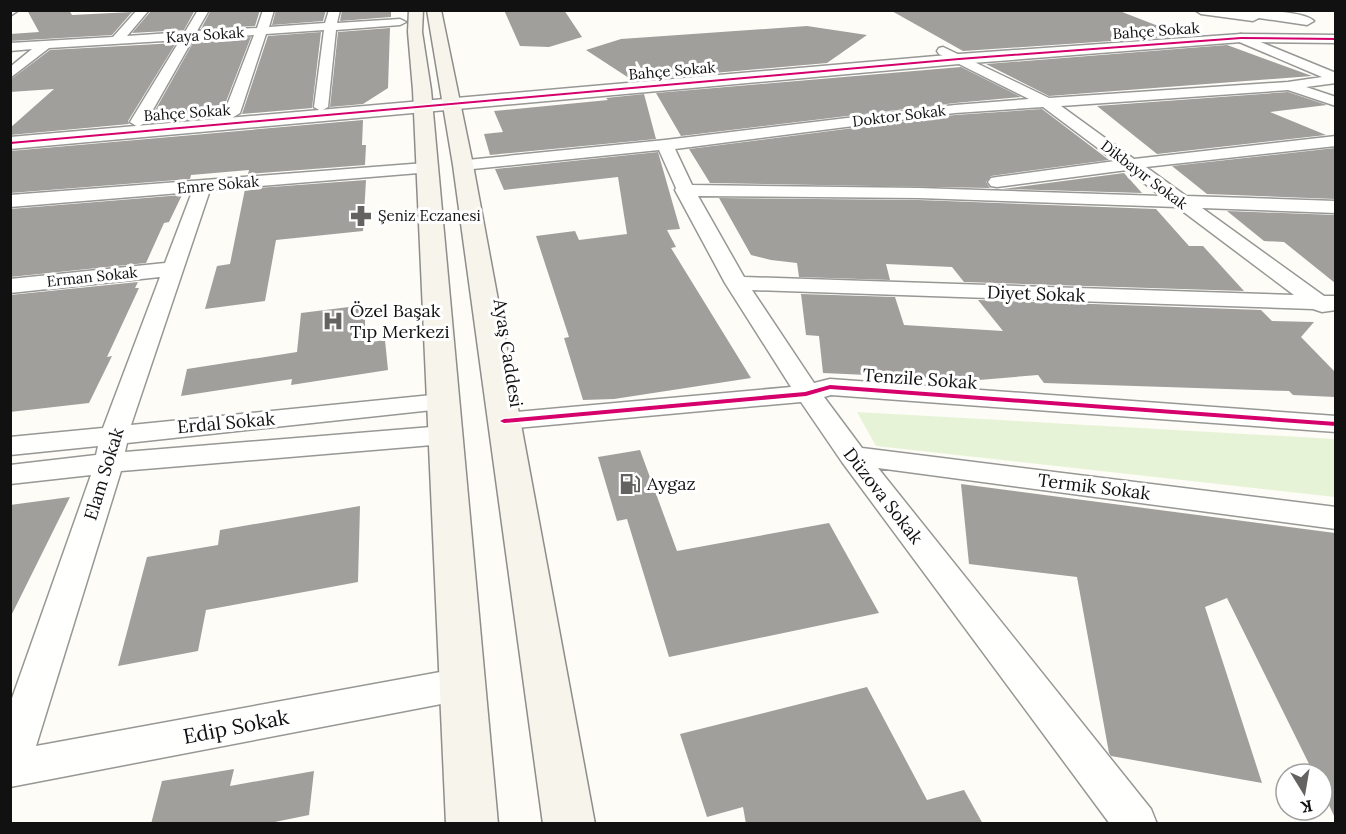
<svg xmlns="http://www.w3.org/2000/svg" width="1346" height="834" font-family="Lora,serif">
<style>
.green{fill:#e7f3d7}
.building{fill:#a19f9c}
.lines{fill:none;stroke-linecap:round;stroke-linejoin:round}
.minor-casing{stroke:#979795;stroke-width:3}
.tertiary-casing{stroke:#979795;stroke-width:3}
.secondary-casing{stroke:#8e8d8b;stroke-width:3}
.minor{fill:#fffffe;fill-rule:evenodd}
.tertiary{fill:#fffffe;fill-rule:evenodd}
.secondary{fill:#f6f4eb;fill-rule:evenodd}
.cycleway-casing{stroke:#fff;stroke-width:3}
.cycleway{fill:#d6006c;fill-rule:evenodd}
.labels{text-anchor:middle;stroke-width:6;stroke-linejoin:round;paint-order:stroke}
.far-street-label{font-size:15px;fill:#111;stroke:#fff}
.far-poi-label{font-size:15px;fill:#111;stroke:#fff;text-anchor:start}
.street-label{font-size:18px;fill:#111;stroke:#fff}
.poi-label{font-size:18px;fill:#111;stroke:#fff;text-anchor:start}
.near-street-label{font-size:21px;fill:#111;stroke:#fff}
</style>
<rect width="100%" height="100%" fill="#fdfcf7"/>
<path class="green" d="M 857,412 L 1335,439 L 1335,497 L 876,446 Z"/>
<path class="building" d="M 27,10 L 69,10 L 72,15 L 132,12 L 112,35 L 10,41 L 10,34 L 39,32 Z
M 158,10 L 195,10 L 184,30 L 132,33 L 151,11 Z
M 211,10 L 260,10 L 255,26 L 201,29 Z
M 276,10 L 326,10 L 323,21 L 272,25 Z
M 342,10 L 391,10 L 391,17 L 340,21 Z
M 504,10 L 564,10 L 582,37 L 549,47 L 520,46 Z
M 890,10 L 1117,10 L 1184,36 L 963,51 Z
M 807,26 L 867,35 L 827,63 L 647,79 L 637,61 L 635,62 L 640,80 L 632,80 L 586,50 L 621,39 Z
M 390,28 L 388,88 L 363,104 L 330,107 L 338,32 Z
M 321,32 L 312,108 L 242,114 L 268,36 Z
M 251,37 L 222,112 L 225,116 L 148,123 L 194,41 Z
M 176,43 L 128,121 L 129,124 L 10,135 L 10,128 L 54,89 L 10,92 L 10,80 L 50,50 Z
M 1227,45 L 1312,76 L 1049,96 L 986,64 Z
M 961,67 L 1021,97 L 955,103 L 681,136 L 656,93 Z
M 1288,92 L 1327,105 L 1270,112 L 1326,135 L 1157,154 L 1097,106 Z
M 644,94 L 656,139 L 490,155 L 484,134 L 503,132 L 494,111 L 608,100 L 606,98 Z
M 1042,109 L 1109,160 L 991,176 L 986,182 L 990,188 L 710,183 L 689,149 L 955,115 Z
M 363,120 L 362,145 L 366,145 L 365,165 L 248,174 L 249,170 L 191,175 L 190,179 L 10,193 L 10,151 Z
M 1335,148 L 1335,199 L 1207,194 L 1172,166 Z
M 658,152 L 680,229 L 667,230 L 676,247 L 671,248 L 751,378 L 614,399 L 583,400 L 564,338 L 569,337 L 536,236 L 575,231 L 579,240 L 627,234 L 618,177 L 504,190 L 495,169 Z
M 1124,173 L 1142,193 L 1003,189 Z
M 366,180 L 363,231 L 276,240 L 265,301 L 205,309 L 217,266 L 230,264 L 245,189 Z
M 182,195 L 169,222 L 164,223 L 146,263 L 10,277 L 10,209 Z
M 719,198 L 919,200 L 1156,209 L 1189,246 L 1203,246 L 1244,291 L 964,282 L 952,267 L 886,264 L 890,280 L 799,277 L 797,263 L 771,260 L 751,255 Z
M 1227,211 L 1335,215 L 1335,283 L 1284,242 L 1264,241 Z
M 138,282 L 135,288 L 139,288 L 107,357 L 112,356 L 89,403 L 10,412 L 10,295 Z
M 801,294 L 895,297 L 904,325 L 1003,331 L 978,300 L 1261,310 L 1272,321 L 1314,322 L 1301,337 L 1335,372 L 1335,397 L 1293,395 L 1289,391 L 1044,383 L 1038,375 L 979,380 L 823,373 L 819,336 L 806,335 Z
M 365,305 L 365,343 L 385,340 L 388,370 L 291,385 L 292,379 L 181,396 L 187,369 L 297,352 L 301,313 Z
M 640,450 L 677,551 L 829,523 L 879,613 L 669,657 L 627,519 L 617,521 L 598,457 Z
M 961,484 L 1335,533 L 1335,818 L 1322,790 L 1322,774 L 1314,774 L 1227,598 L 1205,607 L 1262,783 L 1111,756 L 1109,753 L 1077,577 L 969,564 Z
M 70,497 L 10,618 L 10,505 Z
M 360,506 L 358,582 L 206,610 L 198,651 L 118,666 L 147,557 L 218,545 L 220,530 Z
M 867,687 L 927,800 L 964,790 L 983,824 L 746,824 L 743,807 L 707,817 L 680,734 Z
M 234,769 L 230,786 L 314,771 L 309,815 L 265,824 L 151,824 L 162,781 Z"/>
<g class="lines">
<defs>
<path id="minor" d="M 10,10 L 19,10 L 10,16 Z
M 137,10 L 149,10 L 127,36 L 185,32 L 198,10 L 209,10 L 197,31 L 257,28 L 263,10 L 274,10 L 269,27 L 325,23 L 329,10 L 340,10 L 337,23 L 400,19 L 406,22 L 400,25 L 336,30 L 328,107 L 321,111 L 314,107 L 324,30 L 266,34 L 240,113 L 232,118 L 224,113 L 254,35 L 193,39 L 146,122 L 138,127 L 130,122 L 180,40 L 49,48 L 10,78 L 10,67 L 32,49 L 10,51 L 10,43 L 113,37 Z
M 1241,34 L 1336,73 L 1336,83 L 1306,87 L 1336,97 L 1336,106 L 1288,90 L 1061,106 L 1134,159 L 1336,136 L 1336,146 L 1146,167 L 1186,196 L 1336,201 L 1336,213 L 1202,208 L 1324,296 L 1336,296 L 1336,310 L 1322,312 L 1313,309 L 752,290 L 814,383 L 830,379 L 1336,416 L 1336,432 L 831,395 L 824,397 L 862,448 L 1336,507 L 1336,529 L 878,468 L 1151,809 L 1157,824 L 1110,824 L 842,462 L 801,402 L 504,429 L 494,427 L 490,421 L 494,415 L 504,413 L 791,387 L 725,283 L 675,190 L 676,188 L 659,150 L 463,170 L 457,169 L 454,165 L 457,161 L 665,140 L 955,105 L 1029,99 L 939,54 L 937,51 L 939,48 L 943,47 L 1049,98 L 1288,82 L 1322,77 L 1237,41 L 1237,35 ZM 1043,107 L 1115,161 L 997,177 L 991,178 L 988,182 L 991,186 L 997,187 L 1127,170 L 1161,196 L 919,188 L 692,185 L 675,149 L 955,113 ZM 698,196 L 919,198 L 1177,207 L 1294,295 L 744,277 Z
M 425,163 L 431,164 L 434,168 L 431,172 L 210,190 L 131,425 L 442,394 L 451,396 L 455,402 L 451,408 L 127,443 L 125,452 L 444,426 L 454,429 L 458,435 L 454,441 L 444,444 L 121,471 L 36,746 L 462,668 L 475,673 L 481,684 L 475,695 L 462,700 L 10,787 L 10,704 L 91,475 L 10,484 L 10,465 L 96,455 L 98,446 L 10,455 L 10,437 L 103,428 L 160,277 L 10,293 L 10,279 L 165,263 L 192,192 L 10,207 L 10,195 Z"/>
<path id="tertiary" d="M 1195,10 C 1216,10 1301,7 1314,21 L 1307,25 L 1259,18 L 1253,21 L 1201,14 Z
M 1241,34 L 1336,35 L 1336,43 L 1241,42 L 959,64 L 10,149 L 10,137 L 959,54 Z"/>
<path id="secondary" d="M 409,10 L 423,10 L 422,32 L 431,90 L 498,824 L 446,824 L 413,90 L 408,32 Z
M 427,10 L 441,10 L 473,165 L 595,824 L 543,824 L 453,165 Z"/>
</defs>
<use href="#minor" class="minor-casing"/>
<use href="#tertiary" class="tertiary-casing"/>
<use href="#secondary" class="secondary-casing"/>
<use href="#minor" class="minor"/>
<use href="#tertiary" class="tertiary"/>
<use href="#secondary" class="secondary"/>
<defs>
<path id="cycleway" d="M 1241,37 L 1336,38 L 1336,40 L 1241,39 L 959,60 L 10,144 L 10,142 L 959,58 Z
M 830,385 L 1336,422 L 1336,426 L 830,389 L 806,396 L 504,423 L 500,421 L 504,419 L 805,392 Z"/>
</defs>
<use href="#cycleway" class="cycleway-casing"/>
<use href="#cycleway" class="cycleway"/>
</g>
<defs>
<symbol id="pharmacy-bare" viewBox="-9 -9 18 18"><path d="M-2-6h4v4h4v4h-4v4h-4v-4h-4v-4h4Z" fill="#646362" stroke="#fff" stroke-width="2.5" paint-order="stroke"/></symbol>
<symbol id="hospital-bare" viewBox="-9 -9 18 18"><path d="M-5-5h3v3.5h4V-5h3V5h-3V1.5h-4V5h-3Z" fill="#646362" stroke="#fff" stroke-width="2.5" paint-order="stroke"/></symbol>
<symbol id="fuel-bare" viewBox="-9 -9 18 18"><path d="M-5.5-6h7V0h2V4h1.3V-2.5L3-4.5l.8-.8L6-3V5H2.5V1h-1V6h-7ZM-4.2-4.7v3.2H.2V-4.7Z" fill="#646362" stroke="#fff" stroke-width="2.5" paint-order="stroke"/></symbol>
</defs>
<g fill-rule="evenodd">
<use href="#pharmacy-bare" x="346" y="201" width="30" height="30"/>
<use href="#hospital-bare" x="318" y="306" width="30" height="30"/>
<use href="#fuel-bare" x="615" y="469" width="30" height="30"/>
</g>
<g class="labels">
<g class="far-street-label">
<text transform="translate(1156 31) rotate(-4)" y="5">Bahçe Sokak</text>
<text transform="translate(205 35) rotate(-4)" y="5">Kaya Sokak</text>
<text transform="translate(672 71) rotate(-5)" y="5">Bahçe Sokak</text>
<text transform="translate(187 113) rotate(-4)" y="5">Bahçe Sokak</text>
<text transform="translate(899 116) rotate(-7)" y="5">Doktor Sokak</text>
<text transform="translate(1144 175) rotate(37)" y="5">Dikbayır Sokak</text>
<text transform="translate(218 185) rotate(-5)" y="5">Emre Sokak</text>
<text transform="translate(92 277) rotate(-6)" y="5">Erman Sokak</text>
</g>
<g class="far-poi-label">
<text x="378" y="221">Şeniz Eczanesi</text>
</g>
<g class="street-label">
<text transform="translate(1036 294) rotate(2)" y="6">Diyet Sokak</text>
<text transform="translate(508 353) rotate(81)" y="6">Ayaş Caddesi</text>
<text transform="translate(920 379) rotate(4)" y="6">Tenzile Sokak</text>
<text transform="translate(226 423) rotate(-5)" y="6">Erdal Sokak</text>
<text transform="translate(104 474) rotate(-73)" y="6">Elam Sokak</text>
<text transform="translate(1094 487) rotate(7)" y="6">Termik Sokak</text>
<text transform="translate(883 496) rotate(52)" y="6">Düzova Sokak</text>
</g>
<g class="poi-label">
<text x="350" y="317">Özel Başak<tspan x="350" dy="21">Tıp Merkezi</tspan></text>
<text x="647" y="490">Aygaz</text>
</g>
<g class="near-street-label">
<text transform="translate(236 727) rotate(-11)" y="7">Edip Sokak</text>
</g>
</g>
<rect width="1346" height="834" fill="none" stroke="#111111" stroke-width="24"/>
<g transform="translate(1304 792) rotate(169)"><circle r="28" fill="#ffffff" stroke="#a0a0a0" stroke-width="1.5"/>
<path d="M0-4.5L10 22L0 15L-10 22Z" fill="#646362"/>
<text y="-9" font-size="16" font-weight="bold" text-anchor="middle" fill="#111111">K</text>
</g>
</svg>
